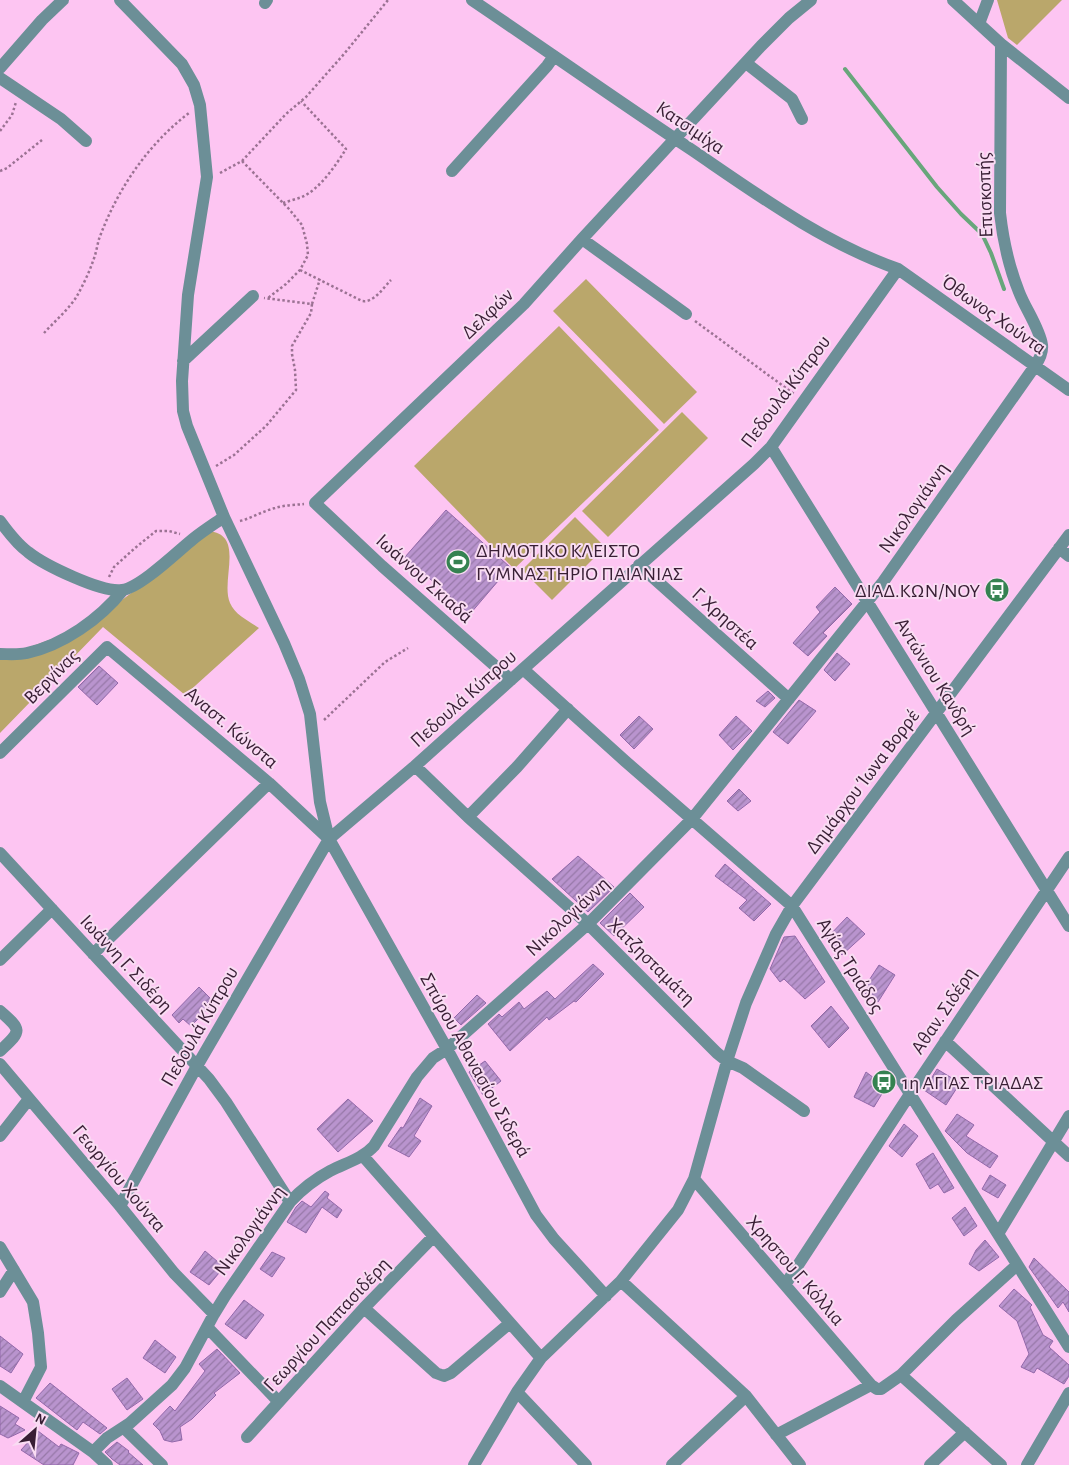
<svg xmlns="http://www.w3.org/2000/svg" width="1069" height="1465" font-family="'Alegreya Sans',sans-serif">
<style>
.grass{fill:#baa76b}
.lines{fill:none;stroke-linecap:round;stroke-linejoin:round}
.stream{stroke:#68a67b;stroke-width:4}
.building{fill:url(#building-hatch);stroke:#9268aa}
.path{stroke:#9b7293;stroke-width:2.5;stroke-dasharray:2.5 2.5;stroke-linecap:butt}
.minor{stroke:#6c8f97;stroke-width:12}
.labels{text-anchor:middle;stroke-width:4;stroke-linejoin:round;paint-order:stroke}
.street-label{font-size:20px;fill:#381e34;stroke:#f9dcf3}
.poi-label{font-size:20px;fill:#381e34;stroke:#f9dcf3;text-anchor:start}
</style>
<defs>
<pattern id="building-hatch" width="6" height="6" patternUnits="userSpaceOnUse" patternTransform="scale(1.25)"><rect width="6" height="6" fill="#b994ce"/><path d="M-1 1l2-2M0 6l6-6M5 7l2-2" fill="none" stroke="#9778a8"/></pattern>
</defs>
<rect width="100%" height="100%" fill="#fdc5f2"/>
<path class="grass" d="M 997,0 L 1062,0 L 1017,45 L 1008,38 Z
M 586,279 L 697,392 L 664,424 L 553,311 Z
M 559,326 L 659,430 L 514,569 L 414,466 Z
M 682,412 L 708,438 L 608,537 L 582,511 Z
M 575,517 L 605,547 L 552,600 L 522,570 Z
M 208,531 C 246,534 220,580 230,603 C 235,615 249,621 259,628 L 185,695 L 103,627 L 0,733 L 0,658 L 87,626 L 138,588 Z"/>
<g class="lines">
<path class="stream" d="M 845,69 L 937,187 L 961,214 L 982,234 L 991,253 L 1004,289"/>
</g>
<path class="building" d="M 446,510 L 510,567 L 470,614 L 405,557 Z
M 835,587 L 852,604 L 823,633 L 827,636 L 808,656 L 793,643 L 820,612 L 816,607 Z
M 837,653 L 850,664 L 835,681 L 824,670 Z
M 99,666 L 118,683 L 97,705 L 78,687 Z
M 768,691 L 775,698 L 765,707 L 756,701 Z
M 799,700 L 816,711 L 788,744 L 773,732 Z
M 639,716 L 653,729 L 634,749 L 620,735 Z
M 736,716 L 752,731 L 733,750 L 719,735 Z
M 739,789 L 751,801 L 738,811 L 727,801 Z
M 578,856 L 614,887 L 588,912 L 552,879 Z
M 725,864 L 771,904 L 754,921 L 739,908 L 747,900 L 715,876 Z
M 630,893 L 644,907 L 614,936 L 600,923 Z
M 847,917 L 865,934 L 842,955 L 827,938 Z
M 795,936 L 825,982 L 805,999 L 784,979 L 780,982 L 770,969 L 784,937 Z
M 593,964 L 604,974 L 576,1002 L 574,1001 L 549,1020 L 547,1017 L 510,1051 L 488,1024 L 499,1014 L 502,1017 L 519,1002 L 524,1009 L 547,991 L 555,999 Z
M 879,965 L 895,975 L 878,1002 L 862,991 Z
M 199,987 L 211,999 L 206,1004 L 209,1008 L 191,1026 L 183,1019 L 179,1023 L 172,1015 Z
M 477,995 L 486,1003 L 461,1025 L 454,1018 Z
M 831,1006 L 849,1028 L 829,1048 L 811,1026 Z
M 485,1061 L 501,1081 L 483,1095 L 469,1072 Z
M 937,1069 L 960,1083 L 946,1105 L 924,1090 Z
M 866,1072 L 886,1087 L 874,1107 L 854,1097 Z
M 420,1098 L 432,1106 L 414,1136 L 421,1141 L 409,1157 L 388,1146 L 401,1127 L 403,1128 Z
M 348,1099 L 373,1121 L 338,1152 L 317,1129 Z
M 957,1114 L 974,1125 L 966,1136 L 998,1156 L 990,1168 L 967,1153 L 945,1131 Z
M 904,1124 L 918,1136 L 902,1157 L 889,1146 Z
M 933,1153 L 954,1188 L 944,1193 L 938,1184 L 930,1189 L 916,1164 Z
M 990,1175 L 1006,1185 L 998,1198 L 982,1189 Z
M 325,1191 L 329,1194 L 327,1198 L 342,1210 L 337,1218 L 322,1207 L 306,1233 L 287,1222 L 296,1207 L 302,1201 L 311,1207 Z
M 965,1207 L 977,1226 L 964,1236 L 952,1218 Z
M 985,1240 L 999,1257 L 979,1271 L 969,1264 L 976,1250 Z
M 205,1251 L 224,1267 L 209,1285 L 190,1272 Z
M 272,1252 L 285,1258 L 272,1277 L 260,1269 Z
M 1034,1258 L 1069,1292 L 1069,1312 L 1063,1302 L 1058,1308 L 1029,1267 Z
M 1014,1289 L 1032,1305 L 1030,1307 L 1043,1335 L 1053,1341 L 1049,1347 L 1069,1365 L 1069,1376 L 1064,1384 L 1037,1368 L 1034,1373 L 1021,1367 L 1029,1354 L 1017,1321 L 999,1306 Z
M 244,1300 L 264,1315 L 246,1339 L 225,1324 Z
M 0,1336 L 23,1354 L 11,1373 L 0,1366 Z
M 155,1340 L 176,1357 L 165,1373 L 143,1358 Z
M 217,1349 L 240,1373 L 214,1393 L 216,1395 L 192,1419 L 180,1427 L 182,1440 L 172,1442 L 164,1440 L 160,1431 L 153,1424 L 170,1406 L 175,1411 L 205,1371 L 199,1364 Z
M 127,1378 L 143,1399 L 127,1410 L 112,1389 Z
M 50,1383 L 107,1428 L 100,1434 L 83,1422 L 77,1430 L 36,1398 Z
M 0,1406 L 19,1418 L 15,1424 L 25,1430 L 8,1438 L 0,1434 Z
M 38,1431 L 59,1447 L 61,1444 L 79,1453 L 73,1465 L 44,1465 L 21,1450 Z
M 117,1442 L 129,1451 L 128,1452 L 143,1465 L 120,1465 L 112,1459 L 105,1452 Z"/>
<g class="lines">
<path class="path" d="M 0,131 L 12,115 L 16,102
M 242,161 L 289,209 L 302,225 L 307,244 L 308,255 L 300,270 L 286,284 L 268,298
M 0,171 L 7,168 L 42,140
M 220,173 L 242,161 L 286,114 L 306,97 L 344,54 L 388,0
M 283,203 C 289,201 296,199 302,197 C 320,189 336,165 346,149 L 301,101
M 300,270 L 362,301 C 374,303 383,288 391,280
M 312,304 L 320,279
M 695,321 L 794,394
M 44,333 C 54,322 69,309 77,296 C 83,285 89,273 93,261 C 96,254 97,246 99,239 C 117,190 147,145 189,113
M 216,466 L 234,455 L 266,426 L 296,390 L 295,370 L 292,354 L 292,346 L 311,313 L 312,304 L 264,298
M 240,521 C 252,518 263,511 275,508 C 284,505 295,505 304,504
M 109,577 L 114,567 L 135,548 L 156,531 L 169,531 L 180,534
M 324,720 L 385,662 L 408,648"/>
<path class="minor" d="M 120,0 L 182,64 L 194,85 L 200,105 L 207,177 L 188,295 L 182,381 L 183,411 L 187,426 L 224,517 L 284,643 L 299,679 L 310,714 L 320,802 L 329,839 L 447,1049 L 536,1215 L 554,1239 L 606,1296
M 472,0 C 546,50 618,101 692,150 C 758,195 822,242 898,269 L 1069,390
M 953,0 L 1001,44 L 1069,98
M 265,3 L 267,0
M 979,24 L 988,0
M 746,63 L 792,99 L 802,119
M 0,68 L 42,20 L 63,0
M 0,78 L 61,119 L 86,141
M 452,171 L 547,66 L 554,56
M 582,239 L 686,314
M 183,361 L 253,296
M 771,447 L 1069,926
M 0,521 C 8,532 17,544 28,552 C 44,565 102,593 122,590 C 140,588 178,551 193,539 C 203,531 214,524 224,517
M 1059,548 L 1069,556
M 639,565 L 789,699
M 0,654 C 9,654 18,655 27,653 C 63,645 100,619 123,590
M 523,669 L 625,761 L 792,906 L 1069,1347
M 511,680 L 382,566 L 315,503 L 524,304 L 582,239 L 761,46 L 789,18 L 811,0
M 0,753 L 107,647 L 269,783 L 329,839
M 415,766 L 468,817 L 588,924 L 717,1053 L 727,1061 L 743,1068 L 804,1111
M 468,817 L 517,767 L 568,709
M 0,853 L 209,1079 L 226,1102 L 290,1202
M 93,954 L 269,783
M 0,960 L 52,909
M 0,1011 C 23,1031 21,1031 0,1051
M 945,1041 L 1069,1156
M 0,1064 L 120,1206 L 174,1273 L 214,1314
M 0,1136 L 29,1099
M 363,1156 L 541,1358
M 694,1179 L 871,1385
M 120,1206 L 197,1066 L 329,839 L 415,766 L 523,669 L 754,464 L 771,447 L 898,269
M 998,1234 L 1069,1116
M 0,1247 L 33,1302 L 38,1333 L 41,1367 L 23,1402
M 621,1281 L 746,1396 L 800,1465
M 785,1285 L 910,1094 L 1069,857
M 0,1292 L 14,1270
M 364,1308 L 436,1373 L 444,1376 L 451,1373 L 510,1323
M 207,1327 L 279,1402
M 901,1375 L 1001,1465
M 0,1386 L 93,1452 L 107,1465
M 517,1392 L 586,1465
M 124,1428 L 162,1465
M 776,1435 L 871,1385 L 877,1389 L 881,1389 L 901,1375 L 956,1320 L 1017,1265
M 247,1437 L 364,1308 L 433,1237
M 93,1452 L 107,1438 L 130,1423 L 172,1385 L 185,1368 L 214,1314 L 225,1296 L 290,1202 C 302,1189 315,1179 330,1171 C 345,1163 362,1159 374,1146 L 417,1077 L 433,1058 L 447,1049 L 588,924 L 692,819 L 883,582 L 1035,366 C 1039,360 1043,353 1042,345 C 1040,329 1025,308 1019,292 C 1009,267 1003,240 1000,213 L 1001,44
M 474,1465 L 517,1392 L 541,1358 L 621,1281 L 678,1210 L 694,1179 L 727,1061 L 746,1003 L 776,934 L 792,906 L 1069,535
M 672,1465 L 746,1396
M 930,1465 L 965,1432
M 1027,1465 L 1069,1393"/>
</g>
<defs>
<symbol id="stadium-disc" viewBox="-11 -11 22 22"><circle r="9.5" fill="#358251" stroke="#f9dcf3"/><path d="M0-5a6.5 5 0 1 0 0 10a6.5 5 0 1 0 0-10ZM-3.5-1.8h7v3.6h-7Z" fill="#fff"/></symbol>
<symbol id="bus-disc" viewBox="-11 -11 22 22"><circle r="9.5" fill="#358251" stroke="#f9dcf3"/><path d="M-5-6H5V4H4V6H2V4H-2V6H-4V4H-5ZM-3.5-4V0h7V-4ZM-3.5 1.2v1.5H-2V1.2ZM2 1.2v1.5H3.5V1.2Z" fill="#fff"/></symbol>
</defs>
<g fill-rule="evenodd">
<use href="#stadium-disc" x="444" y="548" width="28" height="28"/>
<use href="#bus-disc" x="983" y="576" width="28" height="28"/>
<use href="#bus-disc" x="870" y="1068" width="28" height="28"/>
</g>
<g class="labels">
<g class="street-label">
<text transform="translate(691 127) rotate(34)" y="7">Κατσιμίχα</text>
<text transform="translate(984 195) rotate(-92)" y="7">Επισκοπής</text>
<text transform="translate(487 313) rotate(-44)" y="7">Δελφών</text>
<text transform="translate(994 314) rotate(35)" y="7">Όθωνος Χούντα</text>
<text transform="translate(785 391) rotate(-53)" y="7">Πεδουλά Κύπρου</text>
<text transform="translate(913 507) rotate(-55)" y="7">Νικολογιάννη</text>
<text transform="translate(425 578) rotate(42)" y="7">Ιωάννου Σκιαδά</text>
<text transform="translate(726 618) rotate(42)" y="7">Γ. Χρηστέα</text>
<text transform="translate(51 676) rotate(-45)" y="7">Βεργίνας</text>
<text transform="translate(936 676) rotate(58)" y="7">Αντώνιου Κανδρή</text>
<text transform="translate(463 698) rotate(-42)" y="7">Πεδουλά Κύπρου</text>
<text transform="translate(232 727) rotate(40)" y="7">Αναστ. Κώνστα</text>
<text transform="translate(862 781) rotate(-53)" y="7">Δημάρχου Ίωνα Βορρέ</text>
<text transform="translate(567 916) rotate(-43)" y="7">Νικολογιάννη</text>
<text transform="translate(652 961) rotate(45)" y="7">Χατζησταμάτη</text>
<text transform="translate(127 963) rotate(47)" y="7">Ιωάννη Γ. Σιδέρη</text>
<text transform="translate(851 965) rotate(58)" y="7">Αγίας Τριάδος</text>
<text transform="translate(943 1010) rotate(-56)" y="7">Αθαν. Σιδέρη</text>
<text transform="translate(199 1026) rotate(-60)" y="7">Πεδουλά Κύπρου</text>
<text transform="translate(476 1065) rotate(61)" y="7">Σπύρου Αθανασίου Σιδερά</text>
<text transform="translate(120 1178) rotate(50)" y="7">Γεωργίου Χούντα</text>
<text transform="translate(249 1230) rotate(-54)" y="7">Νικολογιάννη</text>
<text transform="translate(796 1270) rotate(49)" y="7">Χρηστου Γ. Κόλλια</text>
<text transform="translate(326 1324) rotate(-47)" y="7">Γεωργίου Παπασιδέρη</text>
</g>
<g class="poi-label">
<text x="476" y="557">ΔΗΜΟΤΙΚΟ ΚΛΕΙΣΤΟ<tspan x="476" dy="23">ΓΥΜΝΑΣΤΗΡΙΟ ΠΑΙΑΝΙΑΣ</tspan></text>
<text x="980" y="597" text-anchor="end">ΔΙΑΔ.ΚΩΝ/ΝΟΥ</text>
<text x="902" y="1089">1η ΑΓΙΑΣ ΤΡΙΑΔΑΣ</text>
</g>
</g>
<g transform="translate(35 1430) rotate(27)" stroke="#f9dcf3" stroke-width="4" paint-order="stroke">
<path d="M0-4L9 19L0 12L-9 19Z" fill="#381e34"/>
<text y="-8" font-size="14" font-weight="bold" text-anchor="middle" fill="#381e34">N</text>
</g>
</svg>
